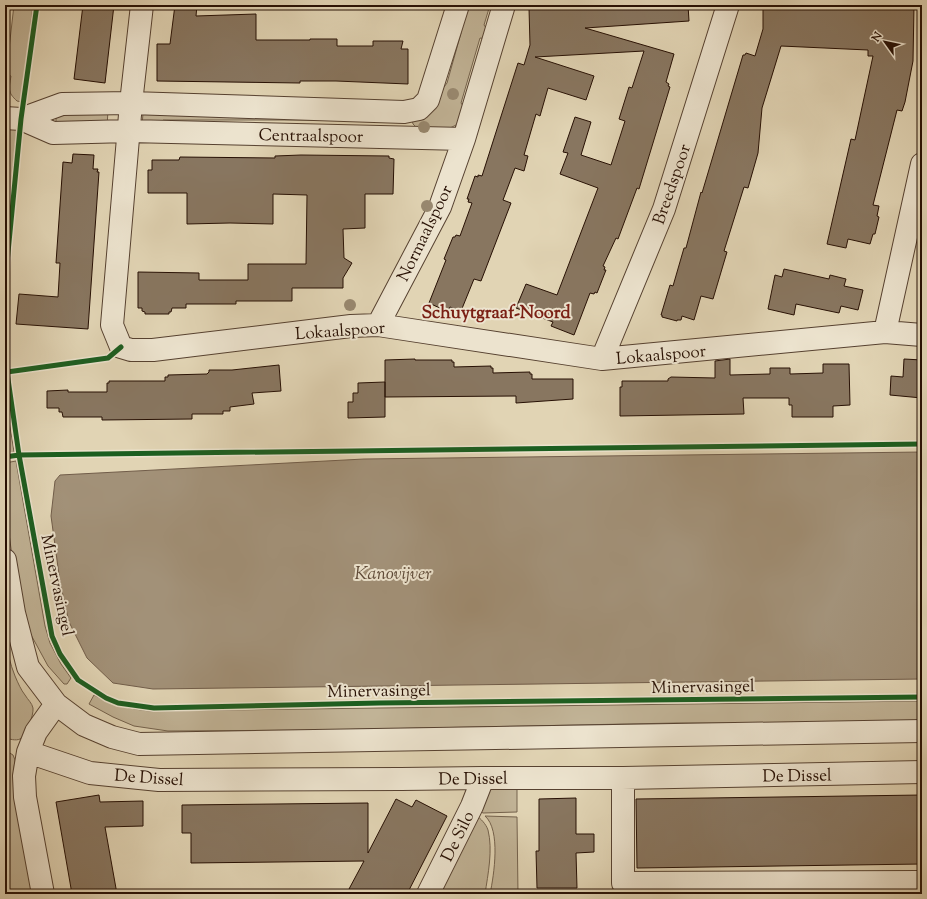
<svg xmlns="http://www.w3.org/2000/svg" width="927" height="899" font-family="'Sorts Mill Goudy',serif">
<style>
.green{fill:#c1b396;stroke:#74624d}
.water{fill:#a29178;stroke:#715d4a}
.building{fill:#887660;stroke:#271004}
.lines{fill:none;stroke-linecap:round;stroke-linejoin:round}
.minor-casing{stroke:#564130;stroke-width:24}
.minor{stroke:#ece3ce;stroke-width:22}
.cycleway-casing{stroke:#ece3ce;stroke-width:8}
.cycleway{stroke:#1b5e20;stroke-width:5}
.tree{fill:#98886f}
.labels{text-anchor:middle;stroke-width:4;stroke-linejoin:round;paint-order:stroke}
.street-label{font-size:17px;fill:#271004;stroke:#ece3ce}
.neighbourhood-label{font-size:18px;font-weight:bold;fill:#7a1f14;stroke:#ece3ce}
.water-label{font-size:18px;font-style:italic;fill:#5e4a38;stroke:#ece3ce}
</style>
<rect width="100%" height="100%" fill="#e1d4b4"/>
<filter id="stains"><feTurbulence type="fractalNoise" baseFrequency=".005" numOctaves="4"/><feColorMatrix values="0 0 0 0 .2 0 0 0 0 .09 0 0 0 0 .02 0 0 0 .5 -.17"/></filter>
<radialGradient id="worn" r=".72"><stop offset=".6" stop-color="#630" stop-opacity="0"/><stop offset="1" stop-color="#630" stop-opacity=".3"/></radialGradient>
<path class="green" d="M 14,5 L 33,5 L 22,102 L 17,101 C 7,92 9,88 11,76 L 6,75 Z
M 463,5 L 490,5 L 484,25 L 489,32 L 487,39 L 480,38 L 461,103 L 466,110 L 458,124 L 450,128 L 418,129 L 413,124 L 412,120 L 163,120 L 157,127 L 142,126 L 143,113 L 415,115 L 437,88 L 444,87 L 447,83 L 461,33 L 455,26 Z
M 108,110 L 107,127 L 56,123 L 56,113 Z
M 11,129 L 17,129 L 5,249 L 5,135 Z
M 5,396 L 14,452 L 5,454 Z
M 16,461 L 45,626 L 50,643 L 61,664 L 71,678 L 67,684 L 64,684 L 48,666 L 30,633 L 12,556 L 5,504 L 5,463 Z
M 5,637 C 7,650 10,664 15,676 C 18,683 21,690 25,695 C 28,700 32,703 33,708 C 34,715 26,735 20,739 C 16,741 9,739 5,738 Z
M 94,695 C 112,705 130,709 150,711 L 922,701 L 922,722 L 829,723 L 677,723 L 323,730 L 168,731 L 134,726 L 113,717 L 89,704 Z
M 5,750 L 13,755 L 15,760 L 13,776 L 17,806 L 33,894 L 5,894 Z
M 496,787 L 517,787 L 517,812 L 483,813 L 478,810 L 490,789 Z
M 476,815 C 481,819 486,824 488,830 C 493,850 488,874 485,894 L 435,894 Z
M 485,816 L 517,817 L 518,894 L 490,894 C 494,875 501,830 485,816 Z"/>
<path class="water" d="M 922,452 L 922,679 L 153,689 L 113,683 L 87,658 L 69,622 L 60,582 L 51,516 L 55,481 L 60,475 L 364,459 Z"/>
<path class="building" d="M 83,5 L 114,5 L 105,83 L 74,79 Z
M 175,5 L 197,5 L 196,16 L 256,14 L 256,40 L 310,40 L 310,39 L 337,39 L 337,46 L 373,46 L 373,41 L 403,41 L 401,49 L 408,49 L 408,84 L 336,81 L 300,81 L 300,83 L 157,81 L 157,44 L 170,44 Z
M 533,5 L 688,5 L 689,21 L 585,28 L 674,54 L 666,82 L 669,84 L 668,86 L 670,87 L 639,189 L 637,188 L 618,239 L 616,238 L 603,266 L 605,267 L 604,270 L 606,270 L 597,293 L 595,292 L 594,294 L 590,293 L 574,335 L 551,326 L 553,322 L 516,308 L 526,284 L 557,295 L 598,188 L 560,174 L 568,153 L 563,152 L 575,117 L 591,122 L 581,155 L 611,165 L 625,121 L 619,119 L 629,87 L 632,88 L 644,51 L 535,57 L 594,76 L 586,100 L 548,88 L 540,116 L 536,114 L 524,155 L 528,156 L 524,171 L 515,168 L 503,200 L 511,203 L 481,281 L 474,279 L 461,311 L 450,307 L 448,311 L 444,310 L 429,303 L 446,260 L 444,259 L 453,237 L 455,237 L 456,235 L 460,236 L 472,203 L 468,202 L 469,199 L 467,199 L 475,176 L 478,177 L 478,175 L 482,176 L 518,63 L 524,65 L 530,45 L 529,8 L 533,8 Z
M 763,5 L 914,5 L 913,61 L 905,102 L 902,111 L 897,110 L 873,205 L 879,206 L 877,216 L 879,217 L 875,234 L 873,234 L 870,244 L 848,239 L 846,248 L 827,244 L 851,139 L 855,140 L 873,56 L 868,56 L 868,50 L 781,46 L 762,108 L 758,153 L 748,188 L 744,187 L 724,251 L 727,252 L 713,299 L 701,296 L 694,320 L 682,316 L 681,320 L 677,320 L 677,321 L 662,317 L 662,315 L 661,315 L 670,285 L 673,286 L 684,248 L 686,248 L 701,192 L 702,193 L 743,55 L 745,55 L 746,53 L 755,56 L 763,29 Z
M 73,154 L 94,155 L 93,169 L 98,169 L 97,172 L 99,172 L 88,329 L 16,324 L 19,294 L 58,297 L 60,263 L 56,263 L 63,162 L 72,163 Z
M 301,155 L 389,156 L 389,158 L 394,159 L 393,194 L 365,194 L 365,228 L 343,229 L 344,258 L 352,263 L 343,278 L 343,288 L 292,288 L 292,301 L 236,301 L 236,304 L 186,304 L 186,308 L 172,308 L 171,312 L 169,312 L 169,314 L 145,314 L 145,312 L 142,311 L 142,308 L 138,308 L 138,272 L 199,273 L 199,280 L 248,280 L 248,264 L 306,264 L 307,195 L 273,194 L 273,224 L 230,223 L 187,224 L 187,193 L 148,193 L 148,170 L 152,170 L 152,160 L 179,160 L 180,157 L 275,158 L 275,156 Z
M 784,269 L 829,279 L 830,275 L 846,279 L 844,286 L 863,290 L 858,310 L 841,306 L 839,313 L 796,304 L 794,315 L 768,309 L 775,275 L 782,277 Z
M 415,359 L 415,360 L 452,360 L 452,362 L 454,362 L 454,367 L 491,366 L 491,368 L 493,368 L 493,373 L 530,372 L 530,374 L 532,374 L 532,379 L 573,379 L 573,399 L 516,403 L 516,396 L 385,397 L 385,360 Z
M 730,359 L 730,375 L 770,374 L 770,368 L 790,368 L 790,374 L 823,373 L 823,364 L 849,364 L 850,405 L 833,406 L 833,417 L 792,417 L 792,405 L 789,405 L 789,398 L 743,398 L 744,414 L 620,416 L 620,387 L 622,387 L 622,381 L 668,381 L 668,379 L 671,377 L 715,378 L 715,361 Z
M 904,359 L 922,360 L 922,398 L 890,395 L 891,376 L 903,377 Z
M 279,365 L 281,391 L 252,393 L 254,404 L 230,407 L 230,411 L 223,411 L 223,414 L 192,414 L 192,419 L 102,420 L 102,417 L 63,417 L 62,412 L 59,412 L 59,408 L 47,408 L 47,391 L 68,390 L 68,392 L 107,392 L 107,383 L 109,383 L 109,381 L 165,381 L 165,377 L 168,377 L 168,375 L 207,374 L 209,372 L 209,370 L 232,370 Z
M 385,382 L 385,417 L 348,418 L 348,402 L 353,402 L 353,393 L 358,393 L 358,383 Z
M 99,795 L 100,802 L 143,801 L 143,826 L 105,827 L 117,894 L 72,894 L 56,802 Z
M 922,795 L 922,864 L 637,868 L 636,799 Z
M 576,798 L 576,834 L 594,834 L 594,852 L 576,853 L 577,888 L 537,888 L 536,851 L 539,851 L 539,799 Z
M 396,799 L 412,807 L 416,800 L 447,816 L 407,894 L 359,894 L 349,889 L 364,861 L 191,863 L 191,833 L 182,833 L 182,805 L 368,803 L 368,853 Z"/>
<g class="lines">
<defs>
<path id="minor" d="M 142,5 L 131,103 L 112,325 L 121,347 L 131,350 L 153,350 L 351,326 L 378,325 L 602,359 L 885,332 L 922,335
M 5,118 L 21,119 L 53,133 L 129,131 L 464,139 L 504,5
M 21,119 L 62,104 L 131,103 L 404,112 L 419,109 L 428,100 L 458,5
M 378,325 L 440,207 L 464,139
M 885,332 L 922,164
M 602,359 L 664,209 L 728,5
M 5,560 L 14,613 L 28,667 L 56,704 L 84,725 L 112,737 L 139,744 L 922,731
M 28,752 L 90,773 L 159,780 L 401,779 L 483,778 L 623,778 L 922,772
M 623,778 L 623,883 L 922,882
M 43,894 L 25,797 L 24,776 L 28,752 L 36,732 L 56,704
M 428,894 L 472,806 L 483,778"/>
</defs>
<use href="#minor" class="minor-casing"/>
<use href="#minor" class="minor"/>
<defs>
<path id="cycleway" d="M 37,5 L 21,119 L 6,273 L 7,372 L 19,455 L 52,636 L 60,654 L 78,680 L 106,698 L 118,703 L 154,708 L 379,703 L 922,697
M 7,372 L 108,358 L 121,347
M 5,457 L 19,455 L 922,444"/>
</defs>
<use href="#cycleway" class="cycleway-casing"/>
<use href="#cycleway" class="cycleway"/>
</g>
<g class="tree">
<circle cx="453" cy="94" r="6"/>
<circle cx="424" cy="127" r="6"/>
<circle cx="427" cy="206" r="6"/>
<circle cx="350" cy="305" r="6"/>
</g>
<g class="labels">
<g class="street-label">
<text transform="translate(311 135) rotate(1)" y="6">Centraalspoor</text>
<text transform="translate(671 184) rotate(-71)" y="6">Breedspoor</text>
<text transform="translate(424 233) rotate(-64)" y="6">Normaalspoor</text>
<text transform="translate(340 330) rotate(-4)" y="6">Lokaalspoor</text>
<text transform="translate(661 354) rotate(-5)" y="6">Lokaalspoor</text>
<text transform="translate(58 585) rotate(78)" y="6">Minervasingel</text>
<text transform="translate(703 686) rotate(-1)" y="6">Minervasingel</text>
<text transform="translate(379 690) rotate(-1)" y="6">Minervasingel</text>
<text transform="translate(797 775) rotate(-1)" y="6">De Dissel</text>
<text transform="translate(149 777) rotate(4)" y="6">De Dissel</text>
<text transform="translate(473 778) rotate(-1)" y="6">De Dissel</text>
<text transform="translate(457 836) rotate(-64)" y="6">De Silo</text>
</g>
<g class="neighbourhood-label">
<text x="496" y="318">Schuytgraaf-Noord</text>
</g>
<g class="water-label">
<text x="393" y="579">Kanovijver</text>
</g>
</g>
<rect width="927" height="899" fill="none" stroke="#e1d4b4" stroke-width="20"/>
<rect x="6" y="6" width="915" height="887" fill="none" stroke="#271004" stroke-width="2"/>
<rect x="10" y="10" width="907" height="879" fill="none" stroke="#271004"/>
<g transform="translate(885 42) rotate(303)" stroke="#ece3ce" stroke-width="3" paint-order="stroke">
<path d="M0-3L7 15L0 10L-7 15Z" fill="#271004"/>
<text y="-6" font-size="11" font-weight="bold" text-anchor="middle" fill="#271004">N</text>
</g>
<rect width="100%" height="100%" filter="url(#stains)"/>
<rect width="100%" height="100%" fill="url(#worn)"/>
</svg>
